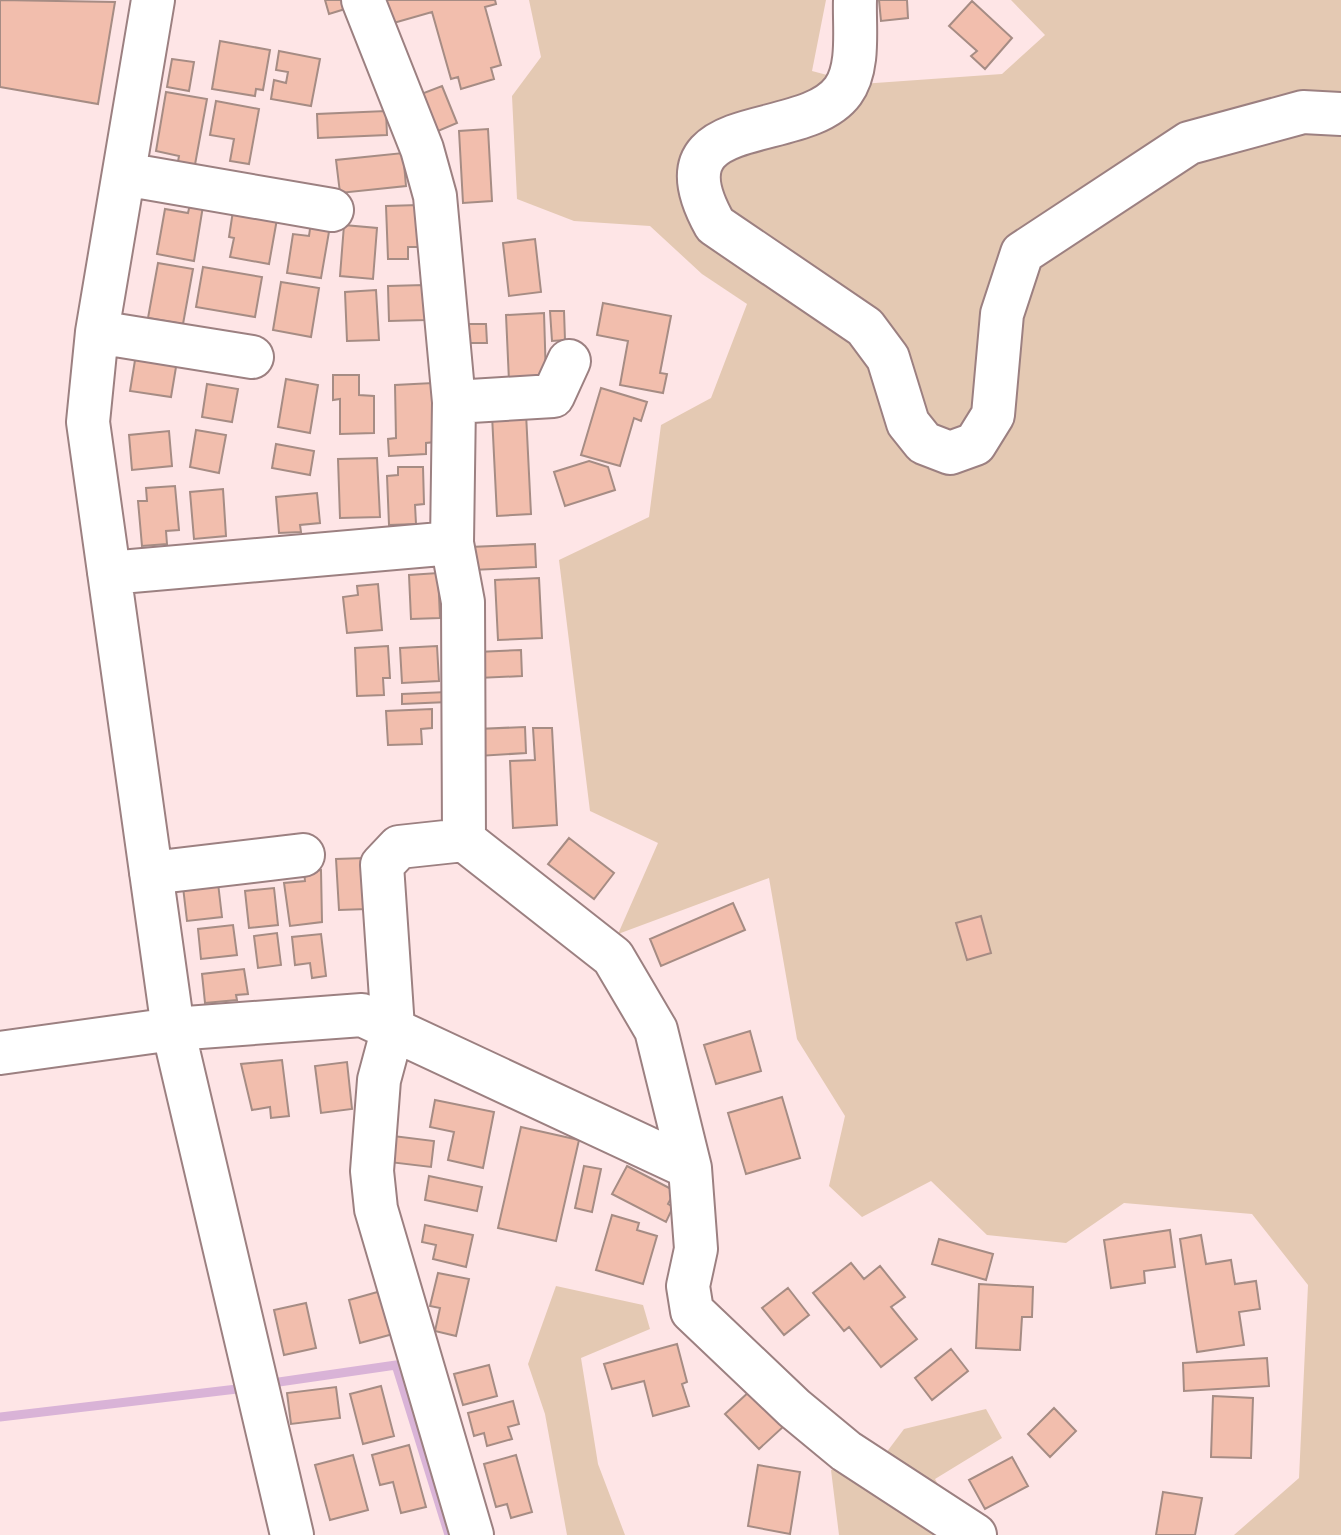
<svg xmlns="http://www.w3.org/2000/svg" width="1341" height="1535" font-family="'IBM Plex Sans',sans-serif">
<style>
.green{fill:#e4c9b3}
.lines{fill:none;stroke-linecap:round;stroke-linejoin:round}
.stream{stroke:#d9b3d7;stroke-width:9}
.building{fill:#f2bead;stroke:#a68c84;stroke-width:2}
.minor-casing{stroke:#9c8081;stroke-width:46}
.minor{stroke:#fff;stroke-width:42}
</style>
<rect width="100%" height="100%" fill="#fee5e6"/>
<path class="green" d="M 529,0 L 826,0 L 812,71 L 861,84 L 1002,74 L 1045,35 L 1011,0 L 1341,0 L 1341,1535 L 1234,1535 L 1299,1478 L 1308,1285 L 1252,1214 L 1124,1203 L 1066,1243 L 987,1235 L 931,1181 L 862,1217 L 829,1186 L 845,1116 L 797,1039 L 769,878 L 618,934 L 658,843 L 590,811 L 559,560 L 649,517 L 661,425 L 711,398 L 747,304 L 702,274 L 650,226 L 574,221 L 517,199 L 512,96 L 541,57 Z
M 556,1286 L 643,1305 L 650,1329 L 581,1358 L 598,1464 L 625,1535 L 567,1535 L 545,1414 L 528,1364 Z
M 986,1409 L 1002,1438 L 935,1479 L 964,1535 L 839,1535 L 831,1470 L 883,1457 L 904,1429 Z"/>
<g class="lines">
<path class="stream" d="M 279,1382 L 396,1365 L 449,1535
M 0,1417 L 237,1389"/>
</g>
<path class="building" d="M 0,0 L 115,2 L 98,104 L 0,87 Z
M 325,0 L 342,0 L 345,9 L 329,14 Z
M 375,0 L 495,0 L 496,4 L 485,7 L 501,65 L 491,68 L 494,79 L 461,89 L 458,77 L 451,79 L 432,12 L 383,26 Z
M 879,0 L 907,0 L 908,18 L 881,21 Z
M 972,1 L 1012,38 L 985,69 L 971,56 L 977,51 L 949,26 Z
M 220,41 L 270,50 L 263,90 L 256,89 L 255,96 L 212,89 Z
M 279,51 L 320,59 L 311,106 L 271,99 L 274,80 L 286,83 L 288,72 L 276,70 Z
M 172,59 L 194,62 L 189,91 L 167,87 Z
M 442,86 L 457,123 L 431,134 L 416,96 Z
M 166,92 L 207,99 L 194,170 L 177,167 L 179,156 L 156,151 Z
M 216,101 L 259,109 L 249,164 L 230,161 L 234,139 L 210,135 Z
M 386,111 L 387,135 L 318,138 L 317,114 Z
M 488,129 L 492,201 L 463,203 L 459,131 Z
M 403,153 L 406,186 L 340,193 L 336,160 Z
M 190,204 L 203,206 L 194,261 L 157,254 L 165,209 L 188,213 Z
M 418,205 L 420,247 L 408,247 L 408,259 L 388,259 L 386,206 Z
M 233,211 L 277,219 L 269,264 L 230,257 L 234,238 L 229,237 Z
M 311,222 L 330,226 L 321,278 L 287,273 L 293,234 L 309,236 Z
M 344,225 L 377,228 L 373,279 L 340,276 Z
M 535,239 L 541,292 L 509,296 L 503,243 Z
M 158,263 L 193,269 L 183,324 L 148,318 Z
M 203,267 L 262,277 L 255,317 L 196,307 Z
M 281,282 L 319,288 L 311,337 L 273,330 Z
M 424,285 L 426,320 L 389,321 L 388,286 Z
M 376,290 L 379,340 L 347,341 L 345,292 Z
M 603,303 L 671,316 L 660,373 L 667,374 L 663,393 L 620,385 L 628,341 L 597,335 Z
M 550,311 L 564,311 L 565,340 L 552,341 Z
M 544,313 L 546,379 L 509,381 L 506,315 Z
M 466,324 L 486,324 L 487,343 L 467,343 Z
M 136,354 L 177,361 L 171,397 L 130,391 Z
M 333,375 L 359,375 L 359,395 L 374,396 L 374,433 L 340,434 L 340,399 L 333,400 Z
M 286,379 L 318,385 L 310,433 L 278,427 Z
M 433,383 L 435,442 L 426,443 L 426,454 L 389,456 L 388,439 L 396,438 L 395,385 Z
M 207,384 L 238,389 L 232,422 L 202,417 Z
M 601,388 L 647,402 L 641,421 L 634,418 L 620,466 L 581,455 Z
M 526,413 L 531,514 L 497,516 L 492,415 Z
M 196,430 L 226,435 L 219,473 L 190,467 Z
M 169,431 L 172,466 L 132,470 L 129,435 Z
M 276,444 L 314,451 L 310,475 L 272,468 Z
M 377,458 L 380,517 L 340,518 L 338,459 Z
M 589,461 L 608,467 L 615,490 L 565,506 L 554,472 Z
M 398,467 L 423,467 L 424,504 L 415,505 L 416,524 L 389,525 L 387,476 L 398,475 Z
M 175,486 L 179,530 L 166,531 L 167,544 L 142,546 L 138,501 L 147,501 L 146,488 Z
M 223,489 L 226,536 L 194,539 L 190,492 Z
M 317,493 L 320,523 L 300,525 L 301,532 L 279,533 L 276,497 Z
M 535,544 L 536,567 L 472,570 L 470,547 Z
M 438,573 L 440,618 L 411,619 L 409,575 Z
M 539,578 L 542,638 L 498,640 L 495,580 Z
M 378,584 L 382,630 L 347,633 L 343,597 L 358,595 L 357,586 Z
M 388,646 L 390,678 L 383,678 L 384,695 L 357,696 L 355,648 Z
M 437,646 L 439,681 L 402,683 L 400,648 Z
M 521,650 L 522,676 L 478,678 L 477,652 Z
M 447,692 L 448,702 L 402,704 L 402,694 Z
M 432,709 L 432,728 L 421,729 L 422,744 L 388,745 L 386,711 Z
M 525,727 L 526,753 L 478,756 L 477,729 Z
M 533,728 L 552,728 L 557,825 L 513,828 L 510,761 L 535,760 Z
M 569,838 L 614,873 L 594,899 L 548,864 Z
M 364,858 L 367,909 L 339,910 L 336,859 Z
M 321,870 L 322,922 L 290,926 L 284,883 L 305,881 L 304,872 Z
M 218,883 L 222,917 L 187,921 L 183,887 Z
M 274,888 L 278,925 L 249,928 L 245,891 Z
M 733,903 L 745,930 L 661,966 L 650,939 Z
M 981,916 L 991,953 L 967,960 L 956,923 Z
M 233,925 L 237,955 L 201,959 L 198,929 Z
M 277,933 L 281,965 L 258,968 L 254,936 Z
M 321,934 L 326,976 L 312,978 L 310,963 L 295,965 L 292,937 Z
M 244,969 L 248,994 L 236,995 L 237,1000 L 205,1003 L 202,974 Z
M 750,1031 L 761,1071 L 716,1084 L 704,1045 Z
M 282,1060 L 289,1116 L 271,1118 L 270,1107 L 252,1110 L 241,1064 Z
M 347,1062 L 352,1109 L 321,1113 L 315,1066 Z
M 782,1097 L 800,1158 L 746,1174 L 728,1113 Z
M 435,1100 L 494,1112 L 483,1168 L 448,1160 L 454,1132 L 430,1127 Z
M 521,1127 L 579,1140 L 556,1241 L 498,1228 Z
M 393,1136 L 434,1141 L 431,1167 L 389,1162 Z
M 584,1166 L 601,1169 L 592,1212 L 575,1208 Z
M 627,1166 L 675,1191 L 668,1204 L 673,1207 L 666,1222 L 612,1194 Z
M 429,1176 L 482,1187 L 477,1211 L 425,1200 Z
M 612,1215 L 639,1223 L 637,1230 L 657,1236 L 643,1284 L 596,1270 Z
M 425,1225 L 473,1235 L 466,1267 L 433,1259 L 436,1245 L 422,1242 Z
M 1170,1230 L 1175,1267 L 1144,1271 L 1145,1283 L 1111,1288 L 1104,1240 Z
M 1201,1235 L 1206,1264 L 1231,1260 L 1235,1284 L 1256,1281 L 1260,1309 L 1239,1312 L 1244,1345 L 1197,1352 L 1180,1239 Z
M 939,1239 L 993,1254 L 986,1280 L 932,1264 Z
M 851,1263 L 864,1279 L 880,1266 L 905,1297 L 891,1307 L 917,1339 L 881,1367 L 849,1327 L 844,1331 L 813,1293 Z
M 438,1273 L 469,1279 L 456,1336 L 435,1331 L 440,1308 L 430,1306 Z
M 979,1284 L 1033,1287 L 1032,1317 L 1022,1317 L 1020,1350 L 976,1348 Z
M 788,1288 L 809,1315 L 784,1335 L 762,1308 Z
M 381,1291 L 393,1334 L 360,1343 L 349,1300 Z
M 306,1303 L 316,1348 L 284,1355 L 274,1310 Z
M 677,1344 L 687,1382 L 682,1384 L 689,1406 L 653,1416 L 644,1381 L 612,1389 L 604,1364 Z
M 951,1349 L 968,1371 L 932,1400 L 915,1378 Z
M 1267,1358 L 1269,1386 L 1184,1391 L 1183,1363 Z
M 489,1365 L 497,1396 L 463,1405 L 454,1374 Z
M 381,1386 L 394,1436 L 363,1444 L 350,1394 Z
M 336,1387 L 340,1418 L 291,1424 L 287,1393 Z
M 751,1390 L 784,1426 L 759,1449 L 725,1414 Z
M 1213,1396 L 1253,1398 L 1251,1458 L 1211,1457 Z
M 513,1401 L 519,1424 L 508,1427 L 512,1439 L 487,1446 L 484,1433 L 474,1436 L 468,1413 Z
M 1054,1408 L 1076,1431 L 1050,1457 L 1028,1434 Z
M 409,1445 L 426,1507 L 401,1513 L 393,1482 L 380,1485 L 372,1455 Z
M 353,1455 L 368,1510 L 330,1520 L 315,1465 Z
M 516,1455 L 532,1512 L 511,1518 L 507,1504 L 496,1507 L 484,1464 Z
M 1012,1457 L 1028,1486 L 985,1509 L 969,1480 Z
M 758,1465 L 800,1472 L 790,1534 L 748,1526 Z
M 1163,1492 L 1202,1498 L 1195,1535 L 1156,1535 Z"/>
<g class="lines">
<defs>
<path id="minor" d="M 153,0 L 97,332 L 88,422 L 173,1029 L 292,1535
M 363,0 L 422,149 L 435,196 L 454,402 L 452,543 L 463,602 L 464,840 L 613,957 L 656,1030 L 690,1168 L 696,1249 L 688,1286 L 692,1311 L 794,1408 L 846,1451 L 975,1535
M 855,0 C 854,27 860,68 843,91 C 803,146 649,107 715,225 L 865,327 L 888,358 L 908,423 L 924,443 L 950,453 L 975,444 L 993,415 L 1002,314 L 1022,253 L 1189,143 L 1303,112 L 1341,114
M 124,174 L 332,210
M 97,332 L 252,357
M 454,402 L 553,396 L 569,361
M 109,573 L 452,543
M 464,840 L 399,847 L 382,865 L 393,1028 L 379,1080 L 372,1171 L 376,1209 L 472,1535
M 151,873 L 303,855
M 0,1053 L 173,1029 L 362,1015 L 690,1168"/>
</defs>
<use href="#minor" class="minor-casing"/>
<use href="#minor" class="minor"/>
</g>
</svg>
